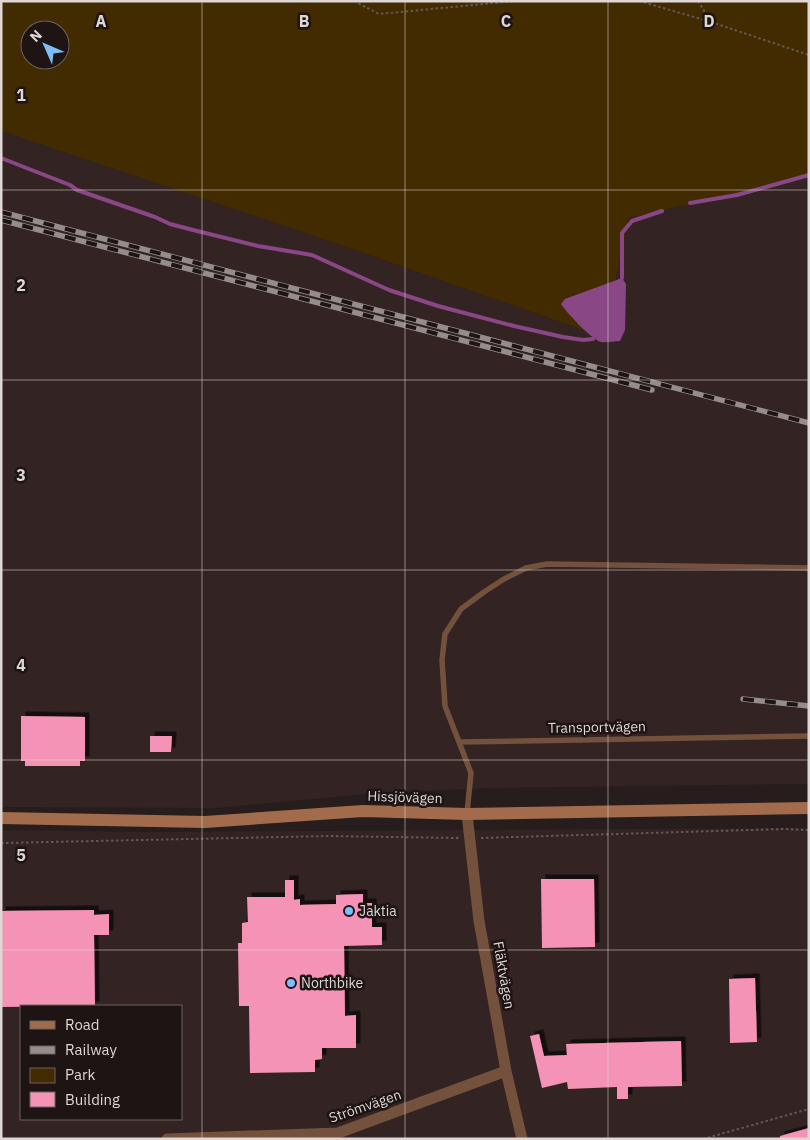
<svg xmlns="http://www.w3.org/2000/svg" width="810" height="1140" font-family="'IBM Plex Sans',sans-serif">
<style>
.built{fill:#332322;fill-rule:evenodd}
.green{fill:#422b01;fill-rule:evenodd}
.water{fill:#8a4785}
.lines{fill:none;stroke-linecap:round;stroke-linejoin:round}
.stream{stroke:#8a4785;stroke-width:4}
.building{fill:#f493b6;filter:url(#shadow)}
.path{stroke:#615958;stroke-width:2;stroke-dasharray:2.5 2.5;stroke-linecap:butt}
.service{stroke:#73513d;stroke-width:5.5}
.minor{stroke:#73513d;stroke-width:11}
.secondary{stroke:#a26c4c;stroke-width:12}
.rail-casing{stroke:#958d8c;stroke-width:5.5}
.rail{stroke:#1d1413;stroke-width:4;stroke-dasharray:11;stroke-linecap:butt}
.grid{fill:none;stroke:#ded7d6;stroke-width:1;stroke-opacity:0.55}
.poi-dot{fill:#7fbdfa;stroke:#1d1413;stroke-width:2}
.labels{text-anchor:middle;stroke-width:5;stroke-linejoin:round;paint-order:stroke}
.street-label{font-size:14px;fill:#ded7d6;stroke:#1d1413}
.poi-label{font-size:14px;fill:#ded7d6;stroke:#1d1413;text-anchor:start}
.grid-label{font-size:16px;text-anchor:middle;font-weight:bold;fill:#ded7d6;stroke:#1d1413;stroke-width:5;stroke-linejoin:round;paint-order:stroke}
</style>
<defs>
<filter id="shadow"><feDropShadow dx="4.5" dy="-4.5" stdDeviation="0" flood-color="#0009"/></filter>
</defs>
<rect width="100%" height="100%" fill="#261d1c"/>
<path class="built" d="M 1,131 L 329,241 L 603,337 L 629,218 L 809,177 L 809,784 L 489,788 L 377,793 L 216,808 L 1,807 Z
M 809,828 L 809,1139 L 1,1139 L 1,830 L 150,832 ZM 21,1006 L 181,1006 L 181,1119 L 21,1119 Z"/>
<path class="green" d="M 1,1 L 809,1 L 809,177 L 629,218 L 603,337 L 329,241 L 1,131 ZM 30,30 L 60,30 L 60,60 L 30,60 Z"/>
<path class="water" d="M 622,278 L 626,284 L 625,330 L 620,341 C 614,341 606,343 601,342 C 591,339 566,312 561,304 L 565,299 Z"/>
<g class="lines">
<path class="stream" d="M 1,158 L 70,185 L 77,190 L 155,217 L 170,224 L 193,230 L 258,246 L 312,255 L 389,290 L 438,306 L 514,326 L 563,337 L 583,340 L 593,339
M 690,203 L 737,195 L 809,175
M 622,278 L 622,233 L 632,221 L 662,211"/>
</g>
<path class="building" d="M 21,716 L 85,717 L 85,761 L 80,761 L 80,766 L 25,766 L 25,761 L 21,761 Z
M 150,736 L 172,736 L 171,752 L 150,752 Z
M 541,879 L 594,879 L 595,947 L 542,948 Z
M 285,880 L 294,880 L 294,900 L 300,899 L 300,905 L 336,904 L 336,895 L 363,894 L 363,903 L 372,903 L 372,927 L 382,927 L 382,945 L 344,946 L 345,1016 L 356,1015 L 356,1048 L 322,1048 L 322,1059 L 315,1060 L 315,1072 L 250,1073 L 249,1006 L 239,1006 L 238,943 L 242,943 L 242,923 L 248,922 L 247,897 L 285,897 Z
M 94,910 L 94,915 L 109,914 L 109,935 L 94,935 L 95,1006 L 1,1007 L 1,911 Z
M 755,978 L 757,1042 L 730,1043 L 729,979 Z
M 539,1034 L 544,1056 L 567,1055 L 566,1044 L 681,1041 L 682,1086 L 628,1087 L 628,1099 L 617,1099 L 617,1087 L 568,1089 L 567,1082 L 542,1088 L 530,1036 Z
M 809,1128 L 809,1139 L 780,1139 L 780,1136 Z"/>
<g class="lines">
<path class="path" d="M 354,1 L 379,14 L 515,1
M 639,1 L 711,22 L 809,55
M 698,1 L 711,22
M 481,838 L 783,829 L 809,830
M 1,843 L 329,836 L 459,838
M 703,1139 L 809,1109"/>
<path class="service" d="M 459,742 L 445,706 L 442,660 L 445,634 L 461,609 L 484,592 L 504,579 L 526,568 L 547,564 L 809,568
M 467,813 L 471,773 L 459,742 L 809,736"/>
<path class="minor" d="M 467,814 L 479,921 L 506,1071 L 522,1139
M 167,1139 L 338,1133 L 506,1071"/>
<path class="secondary" d="M 1,818 L 205,822 L 363,811 L 467,814 L 809,808"/>
<defs>
<path id="rail" d="M 1,212 L 809,423
M 1,220 L 652,390
M 743,699 L 809,706"/>
</defs>
<use href="#rail" class="rail-casing"/>
<use href="#rail" class="rail"/>
</g>
<path class="grid" d="M 202,1 L 202,1139M 405,1 L 405,1139M 608,1 L 608,1139M 1,190 L 809,190M 1,380 L 809,380M 1,570 L 809,570M 1,760 L 809,760M 1,950 L 809,950"/>
<g class="poi-dot">
<circle cx="349" cy="911" r="5"/>
<circle cx="291" cy="983" r="5"/>
</g>
<g class="labels">
<g class="street-label">
<text transform="translate(597 727) rotate(-1)" y="5">Transportvägen</text>
<text transform="translate(405 797) rotate(2)" y="5">Hissjövägen</text>
<text transform="translate(504 975) rotate(80)" y="5">Fläktvägen</text>
<text transform="translate(365 1106) rotate(-19)" y="5">Strömvägen</text>
</g>
<g class="poi-label">
<text x="359" y="916">Jaktia</text>
<text x="301" y="988">Northbike</text>
</g>
</g>
<g class="grid-label">
<text x="101" y="27">A</text>
<text x="304" y="27">B</text>
<text x="506" y="27">C</text>
<text x="709" y="27">D</text>
<text x="21" y="101">1</text>
<text x="21" y="291">2</text>
<text x="21" y="481">3</text>
<text x="21" y="671">4</text>
<text x="21" y="861">5</text>
</g>
<rect width="810" height="1140" fill="none" stroke="#ded7d6" stroke-width="5"/>
<rect x="20" y="1005" width="162" height="115" fill="#1d1413" stroke="#6a6261"/>
<rect x="30" y="1021" width="25" height="8" fill="#a26c4c" stroke="#6a6261"/>
<text x="65" y="1030" font-size="15" fill="#ded7d6">Road</text>
<rect x="30" y="1046" width="25" height="8" fill="#958d8c" stroke="#6a6261"/>
<text x="65" y="1055" font-size="15" fill="#ded7d6">Railway</text>
<rect x="30" y="1068" width="25" height="15" fill="#422b01" stroke="#6a6261"/>
<text x="65" y="1080" font-size="15" fill="#ded7d6">Park</text>
<rect x="30" y="1092" width="25" height="15" fill="#f493b6" stroke="#6a6261"/>
<text x="65" y="1105" font-size="15" fill="#ded7d6">Building</text>
<g transform="translate(45 45) rotate(315)"><circle r="24" fill="#1d1413" stroke="#6a6261"/>
<path d="M0-4L9 19L0 12L-9 19Z" fill="#7fbdfa"/>
<text y="-8" font-size="14" font-weight="bold" text-anchor="middle" fill="#ded7d6">N</text>
</g>
</svg>
